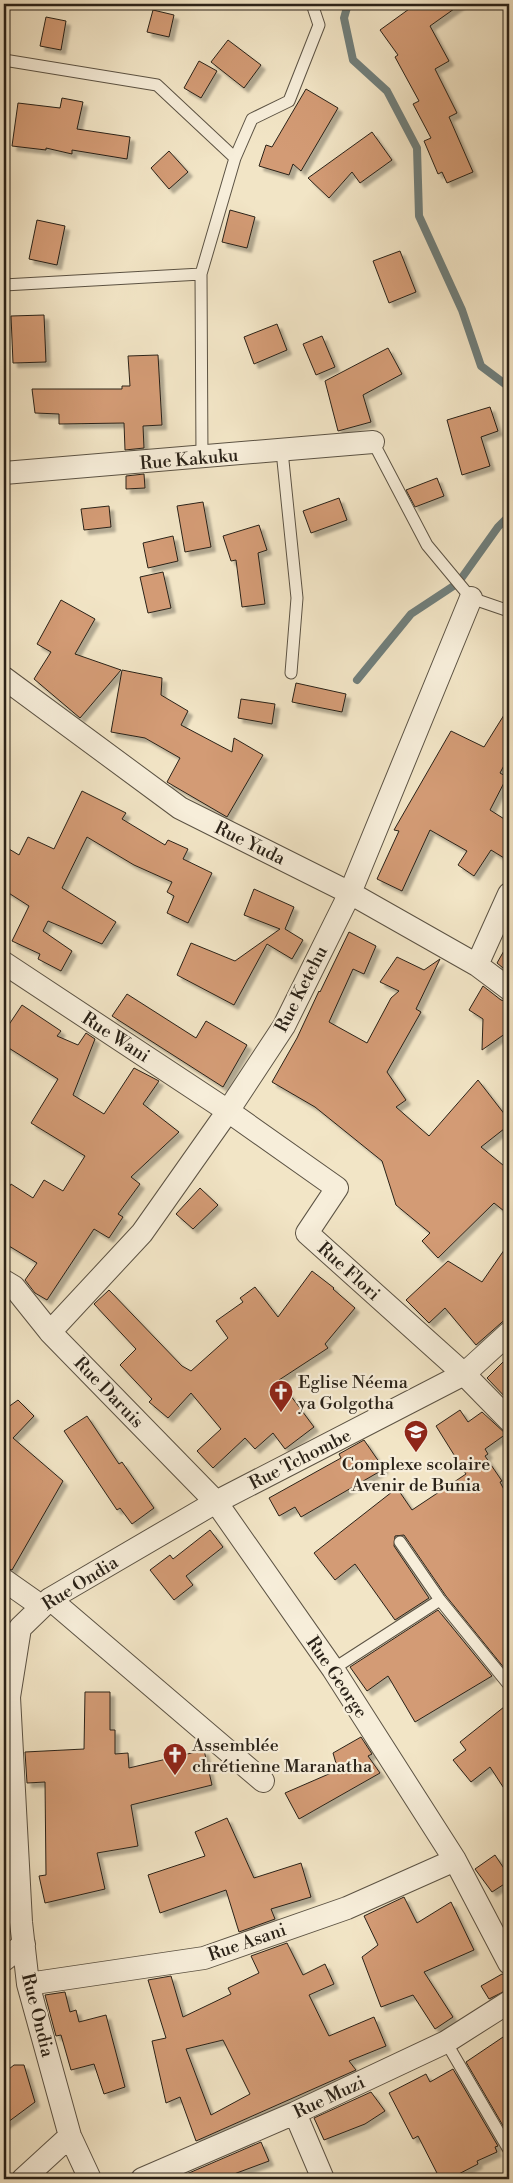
<svg xmlns="http://www.w3.org/2000/svg" width="513" height="2183" font-family="'Libre Bodoni',serif">
<style>
.lines{fill:none;stroke-linecap:round;stroke-linejoin:round}
.stream{stroke:#707f7c;stroke-width:8}
.building{fill:#d39b74;stroke:#2a2218;fill-rule:evenodd;filter:url(#shadow)}
.lane-casing{stroke:#5c5344;stroke-width:13}
.street-casing{stroke:#5c5344;stroke-width:24}
.lane{stroke:#f7eeda;stroke-width:11}
.street{stroke:#f7eeda;stroke-width:22}
.labels{text-anchor:middle;stroke-width:4.5;stroke-linejoin:round;paint-order:stroke}
.street-label{font-size:18px;fill:#2a2218;stroke:#f7eeda}
.poi-label{font-size:18px;fill:#2a2218;stroke:#f7eeda;text-anchor:start}
</style>
<defs>
<filter id="shadow"><feDropShadow dx="4.5" dy="4.5" stdDeviation="1" flood-color="#0004"/></filter>
</defs>
<rect width="100%" height="100%" fill="#f2e5c6"/>
<filter id="stains"><feTurbulence type="fractalNoise" baseFrequency=".004" numOctaves="4"/><feColorMatrix values="0 0 0 0 .2 0 0 0 0 .09 0 0 0 0 .02 0 0 0 .5 -.17"/></filter>
<radialGradient id="worn" r=".72"><stop offset=".6" stop-color="#630" stop-opacity="0"/><stop offset="1" stop-color="#630" stop-opacity=".3"/></radialGradient>
<g class="lines">
<path class="stream" d="M 348,4 L 344,18 L 353,60 L 387,91 L 417,148 L 419,216 L 462,310 L 481,366 L 509,387
M 357,680 L 411,614 L 458,583 L 498,527 L 509,516"/>
</g>
<path class="building" d="M 416,4 L 461,4 L 430,26 L 449,61 L 435,69 L 457,113 L 449,117 L 473,172 L 447,183 L 442,172 L 438,174 L 424,141 L 431,138 L 413,104 L 419,101 L 395,57 L 398,55 L 380,30 Z
M 153,10 L 174,15 L 169,37 L 147,32 Z
M 46,17 L 66,21 L 61,50 L 40,46 Z
M 228,40 L 261,65 L 244,88 L 211,62 Z
M 199,61 L 217,71 L 201,98 L 184,88 Z
M 306,89 L 338,108 L 301,171 L 293,164 L 289,175 L 259,166 L 266,145 L 272,147 Z
M 62,98 L 83,102 L 77,129 L 130,137 L 127,159 L 72,150 L 72,154 L 46,148 L 46,150 L 12,146 L 18,103 L 60,108 Z
M 372,132 L 392,160 L 360,183 L 352,172 L 329,198 L 308,178 Z
M 169,151 L 188,172 L 169,189 L 151,168 Z
M 230,210 L 255,217 L 247,248 L 222,242 Z
M 37,220 L 65,226 L 57,265 L 29,259 Z
M 400,251 L 416,292 L 389,303 L 373,261 Z
M 44,315 L 46,362 L 13,363 L 11,316 Z
M 277,324 L 287,350 L 254,364 L 244,337 Z
M 322,336 L 335,367 L 316,375 L 303,344 Z
M 388,348 L 402,374 L 363,395 L 371,422 L 338,431 L 325,381 Z
M 158,355 L 162,425 L 143,426 L 144,448 L 125,450 L 124,423 L 59,424 L 59,414 L 35,413 L 32,389 L 122,389 L 122,386 L 130,386 L 128,356 Z
M 490,407 L 498,431 L 481,437 L 490,466 L 462,475 L 447,420 Z
M 144,474 L 145,488 L 126,489 L 126,476 Z
M 437,478 L 444,496 L 415,507 L 406,490 Z
M 339,498 L 347,520 L 311,533 L 303,511 Z
M 203,502 L 211,547 L 185,552 L 177,506 Z
M 109,506 L 111,527 L 84,530 L 81,509 Z
M 259,525 L 267,550 L 258,553 L 265,604 L 242,607 L 236,560 L 231,561 L 223,536 Z
M 173,536 L 178,561 L 148,568 L 143,543 Z
M 163,572 L 171,608 L 148,613 L 140,577 Z
M 61,600 L 95,619 L 75,654 L 121,670 L 80,718 L 34,679 L 51,652 L 37,644 Z
M 122,670 L 162,678 L 161,695 L 188,711 L 181,725 L 232,752 L 234,738 L 263,755 L 227,817 L 167,782 L 180,758 L 145,738 L 111,732 Z
M 296,683 L 346,694 L 342,712 L 292,702 Z
M 241,699 L 275,704 L 272,724 L 238,718 Z
M 509,707 L 509,756 L 500,773 L 507,777 L 490,810 L 509,822 L 509,861 L 491,850 L 474,876 L 458,865 L 467,851 L 430,830 L 402,891 L 377,879 L 399,831 L 394,830 L 451,731 L 484,747 Z
M 82,791 L 126,813 L 122,819 L 165,845 L 168,840 L 188,849 L 183,859 L 212,873 L 188,923 L 167,913 L 174,896 L 167,892 L 172,882 L 134,865 L 87,837 L 62,888 L 116,922 L 102,944 L 48,921 L 43,931 L 72,951 L 61,971 L 38,959 L 40,954 L 12,941 L 29,906 L 4,890 L 4,846 L 19,855 L 28,837 L 54,849 Z
M 254,889 L 294,907 L 285,929 L 303,940 L 292,959 L 267,944 L 234,1005 L 177,975 L 191,943 L 235,961 L 280,929 L 244,915 Z
M 349,932 L 376,946 L 364,974 L 353,969 L 329,1022 L 367,1043 L 391,998 L 399,991 L 380,982 L 397,957 L 424,970 L 440,959 L 416,1009 L 421,1012 L 387,1072 L 406,1100 L 396,1107 L 429,1136 L 478,1080 L 509,1120 L 509,1125 L 481,1147 L 509,1170 L 509,1215 L 494,1203 L 438,1258 L 422,1241 L 430,1233 L 396,1205 L 382,1161 L 315,1107 L 272,1082 L 297,1038 L 319,991 L 320,992 Z
M 509,942 L 509,973 L 497,963 Z
M 483,986 L 501,1000 L 509,1002 L 509,1031 L 482,1050 L 483,1019 L 469,1010 Z
M 127,994 L 196,1038 L 206,1021 L 247,1045 L 223,1087 L 112,1016 Z
M 22,1005 L 61,1031 L 57,1036 L 78,1045 L 86,1033 L 95,1039 L 73,1095 L 104,1114 L 134,1068 L 159,1081 L 143,1104 L 179,1132 L 131,1177 L 140,1184 L 118,1214 L 123,1217 L 109,1238 L 94,1229 L 47,1300 L 35,1293 L 25,1280 L 37,1263 L 4,1243 L 4,1196 L 11,1184 L 33,1198 L 44,1180 L 63,1191 L 85,1156 L 31,1123 L 58,1079 L 4,1045 L 4,1032 Z
M 200,1188 L 218,1205 L 193,1229 L 176,1214 Z
M 509,1243 L 509,1316 L 476,1345 L 445,1308 L 429,1323 L 406,1300 L 448,1261 L 482,1282 Z
M 312,1271 L 334,1288 L 333,1289 L 355,1308 L 325,1344 L 328,1348 L 279,1380 L 314,1427 L 285,1449 L 273,1433 L 255,1449 L 245,1438 L 213,1468 L 197,1451 L 221,1429 L 191,1393 L 168,1418 L 149,1402 L 152,1399 L 120,1365 L 136,1349 L 94,1304 L 109,1290 L 182,1366 L 191,1371 L 228,1338 L 216,1321 L 243,1302 L 240,1298 L 255,1287 L 278,1317 Z
M 509,1356 L 509,1401 L 487,1378 Z
M 18,1400 L 34,1416 L 13,1438 L 63,1481 L 12,1570 L 4,1567 L 4,1410 Z
M 460,1410 L 468,1422 L 482,1412 L 506,1434 L 485,1449 L 488,1454 L 485,1456 L 502,1481 L 500,1482 L 509,1499 L 509,1666 L 505,1669 L 446,1596 L 404,1535 L 395,1536 L 394,1546 L 429,1598 L 395,1620 L 355,1564 L 335,1580 L 314,1553 L 397,1488 L 412,1510 L 466,1474 L 436,1426 Z
M 87,1416 L 119,1464 L 122,1462 L 154,1508 L 132,1524 L 120,1508 L 117,1510 L 64,1431 Z
M 364,1440 L 384,1469 L 301,1517 L 295,1507 L 279,1516 L 269,1498 L 341,1458 L 339,1454 Z
M 210,1530 L 223,1547 L 186,1576 L 193,1585 L 174,1600 L 150,1570 L 170,1555 L 173,1559 Z
M 438,1610 L 492,1676 L 415,1722 L 388,1676 L 367,1691 L 350,1667 Z
M 85,1692 L 110,1692 L 110,1730 L 115,1730 L 115,1754 L 128,1753 L 129,1768 L 204,1750 L 212,1785 L 131,1805 L 138,1846 L 97,1853 L 105,1889 L 45,1903 L 39,1876 L 46,1875 L 45,1782 L 27,1783 L 25,1752 L 84,1749 Z
M 509,1703 L 509,1796 L 490,1767 L 471,1782 L 453,1760 L 466,1750 L 460,1742 Z
M 361,1737 L 372,1754 L 368,1756 L 380,1773 L 299,1819 L 285,1793 L 338,1770 L 333,1753 Z
M 227,1818 L 254,1878 L 301,1863 L 311,1897 L 271,1909 L 275,1919 L 239,1932 L 226,1890 L 160,1913 L 148,1875 L 205,1856 L 195,1832 Z
M 495,1855 L 509,1876 L 509,1881 L 492,1892 L 475,1869 Z
M 404,1897 L 417,1923 L 451,1902 L 474,1950 L 424,1972 L 453,2017 L 435,2029 L 413,1995 L 381,2007 L 362,1957 L 378,1945 L 364,1916 Z
M 287,1943 L 303,1975 L 325,1964 L 334,1984 L 309,1995 L 329,2036 L 374,2017 L 386,2046 L 349,2061 L 356,2070 L 196,2141 L 180,2097 L 166,2103 L 152,2041 L 166,2038 L 148,1980 L 171,1976 L 183,2017 L 231,1994 L 228,1988 L 259,1973 L 251,1956 ZM 223,2040 L 250,2094 L 211,2115 L 186,2049 Z
M 502,1974 L 509,1976 L 509,1989 L 489,1999 L 481,1986 Z
M 65,1992 L 70,2012 L 76,2010 L 79,2022 L 106,2015 L 125,2087 L 104,2094 L 94,2064 L 71,2070 L 61,2035 L 56,2036 L 45,1995 Z
M 509,2033 L 509,2136 L 466,2062 Z
M 14,2065 L 24,2065 L 35,2102 L 4,2125 L 4,2073 Z
M 453,2069 L 498,2146 L 495,2147 L 497,2152 L 477,2161 L 478,2164 L 449,2179 L 440,2179 L 418,2136 L 413,2139 L 389,2093 L 426,2074 L 430,2082 Z
M 371,2092 L 385,2111 L 365,2124 L 324,2140 L 314,2118 Z
M 261,2142 L 269,2161 L 234,2174 L 236,2179 L 175,2179 Z"/>
<g class="lines">
<defs>
<path id="lane" d="M 4,60 L 157,85 L 235,158
M 4,285 L 201,274
M 373,442 L 427,545 L 471,598 L 509,611
M 282,451 L 297,598 L 291,673
M 202,458 L 201,274 L 235,158 L 252,119 L 289,101 L 319,25 L 312,4
M 400,1542 L 440,1600 L 509,1685
M 333,1669 L 440,1600
M 446,2042 L 509,2150"/>
<path id="street" d="M 4,473 L 373,442
M 4,678 L 180,808 L 350,893 L 477,965 L 509,989
M 4,963 L 228,1111 L 337,1188 L 307,1233 L 464,1374 L 509,1420
M 477,965 L 509,894
M 4,1281 L 14,1287 L 50,1332 L 216,1502 L 333,1669 L 455,1860 L 509,1963
M 50,1332 L 142,1233 L 228,1111 L 284,1026 L 350,893 L 471,598
M 4,1580 L 41,1606
M 50,1599 L 263,1781
M 4,1960 L 24,1944
M 28,1984 L 204,1958 L 347,1908 L 455,1860
M 295,2113 L 323,2179
M 23,2179 L 70,2136
M 90,2179 L 70,2136 L 28,1984 L 21,1922 L 9,1697 L 20,1628 L 50,1599 L 216,1502 L 464,1374 L 509,1333
M 142,2179 L 295,2113 L 446,2042 L 509,2002"/>
</defs>
<use href="#lane" class="lane-casing"/>
<use href="#street" class="street-casing"/>
<use href="#lane" class="lane"/>
<use href="#street" class="street"/>
</g>
<defs>
<symbol id="church-pin" viewBox="-11 -11 22 30"><path d="M0 17L-7.5 6A9.5 9.5 0 1 1 7.5 6Z" fill="#8f2418" stroke="#f7eeda"/><path d="M-1.2-6h2.4v3.5h3.3v2.4h-3.3V6h-2.4V-.1h-3.3v-2.4h3.3Z" fill="#fff"/></symbol>
<symbol id="school-pin" viewBox="-11 -11 22 30"><path d="M0 17L-7.5 6A9.5 9.5 0 1 1 7.5 6Z" fill="#8f2418" stroke="#f7eeda"/><path d="M0-5L7-2L0 1L-7-2ZM-4 1L0 2.5L4 1V4Q0 6-4 4Z" fill="#fff"/></symbol>
</defs>
<g fill-rule="evenodd">
<use href="#church-pin" x="267" y="1378" width="28" height="38"/>
<use href="#school-pin" x="402" y="1418" width="28" height="38"/>
<use href="#church-pin" x="161" y="1741" width="28" height="38"/>
</g>
<g class="labels">
<g class="street-label">
<text transform="translate(189 459) rotate(-5)" y="6">Rue Kakuku</text>
<text transform="translate(250 843) rotate(26)" y="6">Rue Yuda</text>
<text transform="translate(301 989) rotate(-63)" y="6">Rue Ketchu</text>
<text transform="translate(116 1037) rotate(33)" y="6">Rue Wani</text>
<text transform="translate(349 1271) rotate(42)" y="6">Rue Flori</text>
<text transform="translate(109 1392) rotate(46)" y="6">Rue Daruis</text>
<text transform="translate(300 1459) rotate(-27)" y="6">Rue Tchombe</text>
<text transform="translate(80 1583) rotate(-32)" y="6">Rue Ondia</text>
<text transform="translate(337 1677) rotate(56)" y="6">Rue George</text>
<text transform="translate(247 1942) rotate(-19)" y="6">Rue Asani</text>
<text transform="translate(38 2015) rotate(76)" y="6">Rue Ondia</text>
<text transform="translate(329 2097) rotate(-25)" y="6">Rue Muzi</text>
</g>
<g class="poi-label">
<text x="298" y="1388">Eglise Néema<tspan x="298" dy="21">ya Golgotha</tspan></text>
<text x="416" y="1470" text-anchor="middle">Complexe scolaire<tspan x="416" dy="21">Avenir de Bunia</tspan></text>
<text x="192" y="1751">Assemblée<tspan x="192" dy="21">chrétienne Maranatha</tspan></text>
</g>
</g>
<rect width="513" height="2183" fill="none" stroke="#f2e5c6" stroke-width="20"/>
<rect x="5" y="5" width="503" height="2173" fill="none" stroke="#2a2218" stroke-width="2.5"/>
<rect x="10" y="10" width="493" height="2163" fill="none" stroke="#2a2218"/>
<rect width="100%" height="100%" filter="url(#stains)"/>
<rect width="100%" height="100%" fill="url(#worn)"/>
</svg>
